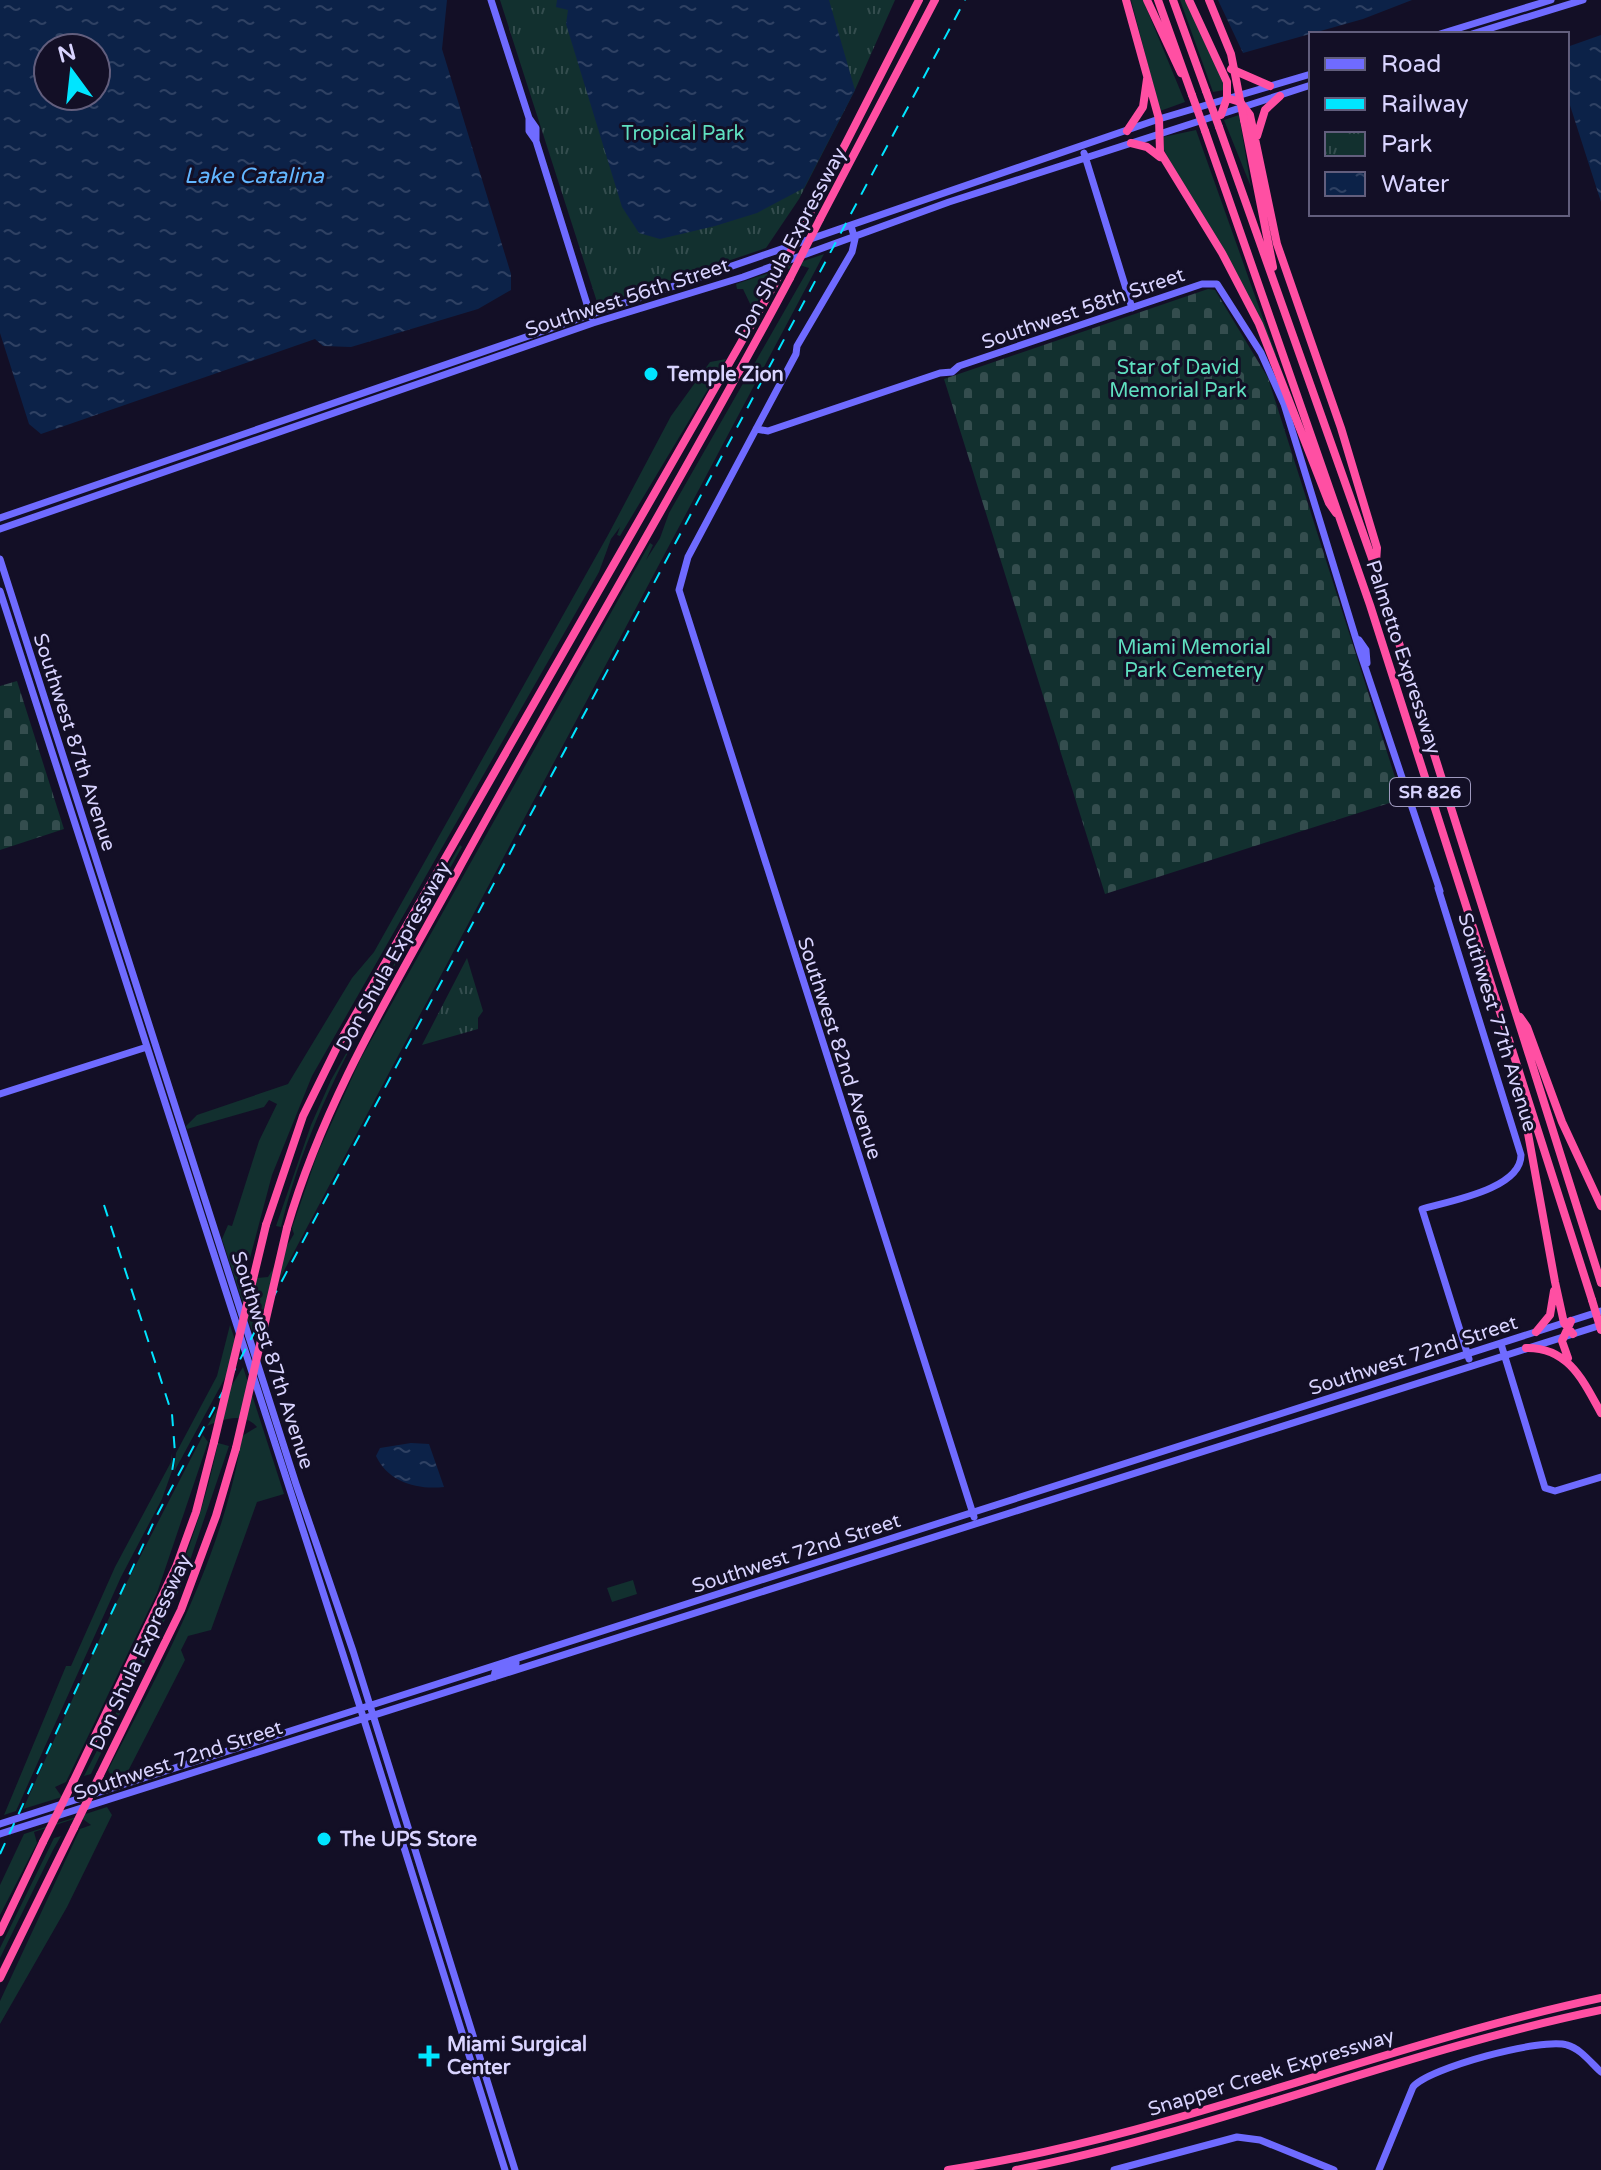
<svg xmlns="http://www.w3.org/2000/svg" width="1601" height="2170" font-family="'Varela Round',sans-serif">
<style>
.green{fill:#12302f}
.cemetery{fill:url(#cemetery-stones)}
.park{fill:url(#park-tufts)}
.water{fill:url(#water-ripples);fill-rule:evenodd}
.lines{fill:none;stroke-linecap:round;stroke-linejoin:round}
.secondary{stroke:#6f6bff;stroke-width:7}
.highway{stroke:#ff4fa3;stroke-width:8}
.rail{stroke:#00e5ff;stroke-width:2;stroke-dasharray:12 10;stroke-linecap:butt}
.highway-bridge{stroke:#ff4fa3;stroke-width:8}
.poi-dot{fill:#00e5ff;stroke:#130f26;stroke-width:3}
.labels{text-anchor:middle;stroke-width:6;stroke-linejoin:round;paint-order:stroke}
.shield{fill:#130f26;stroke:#9e99be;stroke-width:2}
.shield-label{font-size:18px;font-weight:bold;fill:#d9d4ff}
.park-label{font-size:20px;fill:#5fe0c0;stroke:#130f26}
.street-label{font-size:20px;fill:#d9d4ff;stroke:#130f26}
.poi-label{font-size:20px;font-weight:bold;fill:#d9d4ff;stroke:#130f26;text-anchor:start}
.water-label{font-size:22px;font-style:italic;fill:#62b6ff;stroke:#130f26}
</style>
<defs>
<pattern id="cemetery-stones" width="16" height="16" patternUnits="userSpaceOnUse" patternTransform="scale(2)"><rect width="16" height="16" fill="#12302f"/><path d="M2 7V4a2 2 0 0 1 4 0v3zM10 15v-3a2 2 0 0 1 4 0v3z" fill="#344d4e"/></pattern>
<pattern id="park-tufts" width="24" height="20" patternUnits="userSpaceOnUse" patternTransform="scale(2)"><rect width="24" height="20" fill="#12302f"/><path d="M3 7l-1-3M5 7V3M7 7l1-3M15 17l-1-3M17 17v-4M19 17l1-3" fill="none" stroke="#344d4e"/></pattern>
<pattern id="water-ripples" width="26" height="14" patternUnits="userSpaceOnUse" patternTransform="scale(2)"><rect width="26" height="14" fill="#0c2248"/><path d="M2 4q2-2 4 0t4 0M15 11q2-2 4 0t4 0" fill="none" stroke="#2f4163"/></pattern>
</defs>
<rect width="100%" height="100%" fill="#130f26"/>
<path class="green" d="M 1131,0 L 1143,0 L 1185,102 L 1160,111 Z
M 1180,0 L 1185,0 L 1223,77 L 1224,90 L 1213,92 Z
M 1239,115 L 1251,187 L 1224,120 Z
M 1196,130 L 1276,355 L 1275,355 L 1164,150 L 1163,137 Z
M 824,254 L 252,1331 L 222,1239 L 228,1225 L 232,1226 L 259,1141 L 277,1104 L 269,1100 L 264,1107 L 187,1129 L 186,1126 L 197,1115 L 288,1084 L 352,978 L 374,952 L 608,535 L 671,416 L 710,362 L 726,359 L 620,536 L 617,535 L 620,527 L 611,539 L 599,572 L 312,1076 L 272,1175 L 250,1258 L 237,1268 L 257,1278 L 268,1277 L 294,1234 L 292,1228 L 317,1155 L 360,1060 L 650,543 L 653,545 L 646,560 L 660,538 L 669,513 L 809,268 L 799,265 L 761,279 L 764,289 L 753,310 L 743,289 L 737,289 L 736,284 Z
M 460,845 L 462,847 L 391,972 L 397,956 Z
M 369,1013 C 331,1082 299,1152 281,1227 L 276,1226 L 311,1125 L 331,1080 Z
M 230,1325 L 239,1352 L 174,1472 L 176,1453 L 217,1376 Z
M 243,1367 L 284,1494 L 257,1502 L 211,1630 L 188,1636 L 181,1650 L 185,1660 L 125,1777 L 113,1780 L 108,1770 C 163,1665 224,1554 242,1436 L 257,1427 C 244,1412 223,1419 207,1426 Z
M 203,1435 L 208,1442 L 157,1593 L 66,1782 L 55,1787 L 62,1797 L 23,1809 L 113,1609 Z
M 218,1443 L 229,1446 L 182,1584 L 91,1774 L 84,1776 C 139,1669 194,1562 218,1443 Z
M 172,1453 L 172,1471 L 162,1499 L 121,1577 L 16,1811 L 4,1815 L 66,1666 L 71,1666 L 115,1567 L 171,1462 Z
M 633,1580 L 637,1594 L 612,1602 L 607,1588 Z
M 107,1807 L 112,1815 L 67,1907 L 0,2024 L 0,2001 L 80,1829 L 91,1825 L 80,1817 L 34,1832 L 37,1843 L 0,1915 L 0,1885 L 24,1834 Z
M 61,1836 L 53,1850 L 0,1958 L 0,1948 L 54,1838 Z"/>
<path class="cemetery" d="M 1208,289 L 1215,290 L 1268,378 L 1402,799 L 1105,894 L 944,379 Z
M 17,681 L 64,829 L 0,850 L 0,686 Z"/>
<path class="park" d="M 500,0 L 895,0 L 855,90 L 799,199 L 766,248 L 598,305 Z
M 467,958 L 483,1011 L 478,1018 L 478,1029 L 422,1045 Z"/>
<path class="water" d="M 0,0 L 447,0 L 442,49 L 511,274 L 511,290 L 478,309 L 351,347 L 323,346 L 315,339 L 41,434 L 29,424 L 0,333 ZM 48,48 L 96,48 L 96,96 L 48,96 Z
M 557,0 L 829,0 L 855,90 L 804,188 L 757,213 L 715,226 L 660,239 L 639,233 L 622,207 L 566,24 L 568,10 L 556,7 Z
M 1218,0 L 1412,0 L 1363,19 L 1243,53 Z
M 1601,35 L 1601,202 L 1567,96 L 1567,47 Z
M 411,1443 L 429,1444 L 444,1487 C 417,1490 388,1482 376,1456 L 380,1448 Z"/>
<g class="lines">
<path class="secondary" d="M 491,0 L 529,118 L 529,131 L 536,141 L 591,317
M 1440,34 L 1551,0
M 1472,34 L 1583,0
M 529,118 L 536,128 L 536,141
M 1084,153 L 1132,308
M 851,226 L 855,239 L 852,252 L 797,346 L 796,354 L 688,557 L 679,590 L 974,1517
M 756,429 L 768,431 L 940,373 L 952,372 L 959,366 L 1202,284 L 1217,284 L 1261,353 L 1284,404 L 1360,652 L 1440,891
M 0,518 L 1159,119 L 1311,74
M 0,529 L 593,323 L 743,277 L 949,202 L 1311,85
M 0,559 L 296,1484 L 353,1651 L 515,2170
M 0,591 L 360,1707 L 505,2170
M 1359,640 L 1366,650 L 1367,663
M 1438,888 L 1521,1155 C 1521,1189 1450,1201 1422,1209 L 1469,1359
M 0,1094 L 147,1047
M 1501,1344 L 1545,1488 L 1555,1491 L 1601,1477
M 494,1677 L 495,1672 L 516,1664 L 516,1659
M 0,1824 L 1601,1311
M 0,1834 L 1601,1325
M 1114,2170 L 1237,2137 L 1260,2140 L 1334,2170
M 1379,2170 L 1413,2087 C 1428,2068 1543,2037 1567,2045 C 1580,2048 1592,2064 1601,2072"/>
<path class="highway" d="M 1126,0 L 1159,119 L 1160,152 L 1222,253 L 1259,324 L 1329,503 L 1336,513
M 1147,0 L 1181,73
M 1158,0 L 1192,95
M 1173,0 L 1206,91
M 1189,0 L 1227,82 L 1227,98 L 1221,115
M 1231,69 L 1270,86
M 1227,98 L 1240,102 L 1250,115 L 1277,244 L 1341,428 L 1377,548 L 1376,562
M 1244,120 L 1273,267
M 1219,127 L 1375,567 L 1601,1283
M 1127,131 L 1143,107 L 1147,79
M 1205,131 L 1370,605 L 1592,1300
M 1257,136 L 1265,110 L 1280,96
M 1131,143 L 1147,147 L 1160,157
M 820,219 L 935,0
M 805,223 L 919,0
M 1520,1017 L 1527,1027 L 1562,1122 L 1601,1206
M 1517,1073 L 1555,1282 L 1564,1323 L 1573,1334
M 266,1225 L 303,1116 L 337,1047 L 774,285
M 287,1228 C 324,1101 393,989 456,874 C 565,674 683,479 790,278
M 1536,1332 L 1550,1315 L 1554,1291
M 1526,1348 C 1568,1347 1583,1380 1601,1413
M 1568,1358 L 1562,1341 L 1571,1321
M 100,1775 L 181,1610 L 216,1516 L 236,1448
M 73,1782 L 176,1567 L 196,1512 L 214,1442
M 0,1932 L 43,1842
M 0,1978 L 74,1828
M 948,2170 C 1171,2136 1381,2045 1601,1998
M 1016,2170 C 1215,2131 1403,2051 1601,2010"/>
<path class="rail" d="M 104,1205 L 172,1414 L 175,1453 L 171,1478
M 0,1854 L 156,1517 L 965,0"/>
<path class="highway-bridge" d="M 1209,0 L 1231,54 L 1244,120
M 1206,91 L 1219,127
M 1192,95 L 1205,131
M 790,278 L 820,219
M 774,285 L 805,223
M 1592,1300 L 1601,1330
M 214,1442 L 266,1225
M 236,1448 L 287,1228
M 74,1828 L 100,1775
M 43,1842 L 73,1782"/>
</g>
<g class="poi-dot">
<circle cx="651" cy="374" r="8"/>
<circle cx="324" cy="1839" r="8"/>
<path d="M425 2044h8v8h8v8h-8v8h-8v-8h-8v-8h8z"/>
</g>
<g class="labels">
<rect class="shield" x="1390" y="778" width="80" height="28" rx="6"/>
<g class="shield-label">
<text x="1430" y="798">SR 826</text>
</g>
<g class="park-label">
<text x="683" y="140">Tropical Park</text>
<text x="1178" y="374">Star of David<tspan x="1178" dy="23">Memorial Park</tspan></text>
<text x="1194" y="654">Miami Memorial<tspan x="1194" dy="23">Park Cemetery</tspan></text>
</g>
<g class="street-label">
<text transform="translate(790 243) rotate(-62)" y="7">Don Shula Expressway</text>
<text transform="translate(627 297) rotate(-18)" y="7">Southwest 56th Street</text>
<text transform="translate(1083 308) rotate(-19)" y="7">Southwest 58th Street</text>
<text transform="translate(1404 657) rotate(72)" y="7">Palmetto Expressway</text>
<text transform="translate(75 742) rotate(72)" y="7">Southwest 87th Avenue</text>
<text transform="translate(393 956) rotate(-61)" y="7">Don Shula Expressway</text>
<text transform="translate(1498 1022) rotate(73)" y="7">Southwest 77th Avenue</text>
<text transform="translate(840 1048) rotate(72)" y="7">Southwest 82nd Avenue</text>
<text transform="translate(1413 1355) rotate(-18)" y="7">Southwest 72nd Street</text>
<text transform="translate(273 1360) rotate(72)" y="7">Southwest 87th Avenue</text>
<text transform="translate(796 1553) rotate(-18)" y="7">Southwest 72nd Street</text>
<text transform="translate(140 1652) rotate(-65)" y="7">Don Shula Expressway</text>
<text transform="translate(178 1760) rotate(-18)" y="7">Southwest 72nd Street</text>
<text transform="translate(1271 2072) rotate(-17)" y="7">Snapper Creek Expressway</text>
</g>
<g class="poi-label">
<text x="667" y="381">Temple Zion</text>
<text x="340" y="1846">The UPS Store</text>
<text x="447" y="2051">Miami Surgical<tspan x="447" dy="23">Center</tspan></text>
</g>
<g class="water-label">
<text x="254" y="183">Lake Catalina</text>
</g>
</g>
<rect x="1309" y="32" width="260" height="184" fill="#130f26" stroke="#625e7d" stroke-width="2"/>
<rect x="1325" y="58" width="40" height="12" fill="#6f6bff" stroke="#625e7d" stroke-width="2"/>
<text x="1381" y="72" font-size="24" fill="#d9d4ff">Road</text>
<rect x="1325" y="98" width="40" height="12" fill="#00e5ff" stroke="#625e7d" stroke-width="2"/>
<text x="1381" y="112" font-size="24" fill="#d9d4ff">Railway</text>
<rect x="1325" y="132" width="40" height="24" fill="url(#park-tufts)" stroke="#625e7d" stroke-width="2"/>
<text x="1381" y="152" font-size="24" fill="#d9d4ff">Park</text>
<rect x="1325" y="172" width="40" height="24" fill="url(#water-ripples)" stroke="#625e7d" stroke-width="2"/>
<text x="1381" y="192" font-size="24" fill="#d9d4ff">Water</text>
<g transform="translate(72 72) rotate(345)"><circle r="38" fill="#130f26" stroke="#625e7d" stroke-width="2"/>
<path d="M0-6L14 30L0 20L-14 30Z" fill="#00e5ff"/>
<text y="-12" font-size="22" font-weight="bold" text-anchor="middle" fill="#d9d4ff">N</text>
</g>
</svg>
